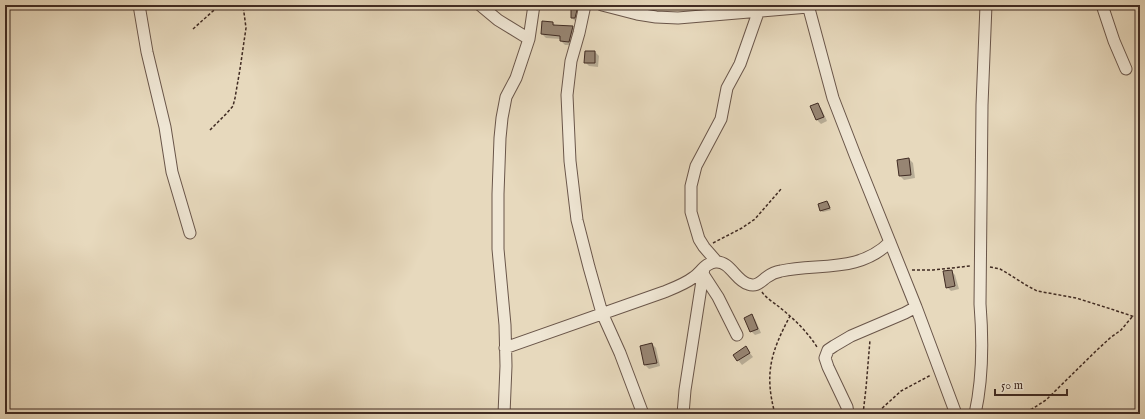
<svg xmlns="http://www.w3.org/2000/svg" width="1145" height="419" font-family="'IM FELL English',serif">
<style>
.shadow{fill:#0003}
.building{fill:#978573;stroke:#402b23}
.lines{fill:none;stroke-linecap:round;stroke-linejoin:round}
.minor-casing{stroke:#6a564a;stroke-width:13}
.path{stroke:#402b23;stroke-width:1.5;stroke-dasharray:3 2;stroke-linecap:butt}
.minor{stroke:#efe6d4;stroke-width:11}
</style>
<rect width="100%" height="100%" fill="#e7d9bd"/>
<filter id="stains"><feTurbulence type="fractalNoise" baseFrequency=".005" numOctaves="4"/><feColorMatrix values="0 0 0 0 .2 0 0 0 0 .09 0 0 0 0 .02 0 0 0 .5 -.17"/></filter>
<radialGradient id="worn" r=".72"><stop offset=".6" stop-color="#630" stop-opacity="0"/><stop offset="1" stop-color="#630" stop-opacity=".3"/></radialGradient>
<path class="shadow" d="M 702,5 L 719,5 L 719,7 L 706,9 Z
M 577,7 L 581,11 L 579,22 L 576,22 L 572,18 Z
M 552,22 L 556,26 L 573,27 L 577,31 L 573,45 L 565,45 L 561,41 L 561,39 L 546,38 L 542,34 Z
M 595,52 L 599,56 L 598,67 L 589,66 L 585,62 Z
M 817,104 L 821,108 L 827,121 L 821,124 L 817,120 L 812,107 Z
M 909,159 L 913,163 L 915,178 L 904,180 L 900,176 Z
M 827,202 L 829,203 L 831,210 L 823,212 L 821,211 Z
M 951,271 L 955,275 L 959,289 L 951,291 L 947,287 Z
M 751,316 L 755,319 L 761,333 L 755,335 L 751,331 Z
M 652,344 L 656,348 L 660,366 L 649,369 L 645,365 Z
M 746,348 L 753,357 L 742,365 L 734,355 Z"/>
<path class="building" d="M 571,5 L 578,6 L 575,18 L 571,18 Z
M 542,21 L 553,22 L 553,25 L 573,26 L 569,42 L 560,41 L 560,36 L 541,34 Z
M 585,51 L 595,51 L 595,63 L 584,63 Z
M 818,103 L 824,117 L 816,120 L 810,106 Z
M 909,158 L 911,175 L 899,176 L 897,160 Z
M 827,201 L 830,208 L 820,211 L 818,204 Z
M 952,270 L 955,286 L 946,288 L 943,271 Z
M 752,314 L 758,329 L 750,332 L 744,318 Z
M 652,343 L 657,363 L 644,365 L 640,346 Z
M 746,346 L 750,353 L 737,361 L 733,355 Z"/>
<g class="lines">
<defs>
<path id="minor" d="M 139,5 L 147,52 L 165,127 L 172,172 L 190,233
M 480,5 L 498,20 L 529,39
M 585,5 L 579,33 L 571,61 L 567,95 L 570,161 L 577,220 L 589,267 L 602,313 L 620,353 L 643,414
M 602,5 L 637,14 L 656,17 L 678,18 L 808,7
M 808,5 L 833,98 L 855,155 L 916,307 L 956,414
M 1102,5 L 1114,41 L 1126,69
M 717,262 L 704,247 L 699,239 L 691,212 L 691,186 L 696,166 L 721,119 L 727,88 L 740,64 L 759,10
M 703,274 L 718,297 L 737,335
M 505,348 L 664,292 C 674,288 685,284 694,277 C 701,272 706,262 716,262 C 730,261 736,281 748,284 C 757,287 760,282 767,277 C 771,274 775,272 781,271 C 819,263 859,273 890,242
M 504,414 L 506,366 L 505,325 L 498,249 L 498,194 L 500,138 L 502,118 L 506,97 L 516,78 L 529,39 L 534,5
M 683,414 L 685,390 L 704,268
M 848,414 L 847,407 L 828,367 L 825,358 L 828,350 L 834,346 L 851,336 L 905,313 L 916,307
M 975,414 C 983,378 983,341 980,304 L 982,105 L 986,5"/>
</defs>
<use href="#minor" class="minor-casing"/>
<path class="path" d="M 193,29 L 213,11 L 223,5
M 210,130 L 226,114 L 233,106 L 235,98 L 240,69 L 246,28 L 243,5
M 713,243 L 742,228 L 755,219 L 781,189
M 990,267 L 1000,269 L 1007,273 L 1026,285 L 1037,291 L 1076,298 L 1111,309 L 1132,316 L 1140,317
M 912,270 L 933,270 L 970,266
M 762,292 C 766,298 773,302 778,306 C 793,318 807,331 817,347
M 985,413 L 998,414
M 775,414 C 764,373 771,352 790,316
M 863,414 L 866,388 L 870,340
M 874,414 L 879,411 L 901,391 L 931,375
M 1011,414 L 1032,409 L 1046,400 L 1097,350 L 1110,338 L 1121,330 L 1132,317"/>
<use href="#minor" class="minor"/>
</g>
<rect width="1145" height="419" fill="none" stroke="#e7d9bd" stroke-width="20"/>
<rect x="6" y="6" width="1133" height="407" fill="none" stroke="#402b23" stroke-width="2"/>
<rect x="10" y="10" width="1125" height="399" fill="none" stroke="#402b23"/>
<path d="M995 389v6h72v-6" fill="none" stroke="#402b23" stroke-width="2"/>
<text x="1001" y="389" font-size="12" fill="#402b23" stroke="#efe6d4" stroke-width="3" paint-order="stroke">50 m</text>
<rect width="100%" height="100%" filter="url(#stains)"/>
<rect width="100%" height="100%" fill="url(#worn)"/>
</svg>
